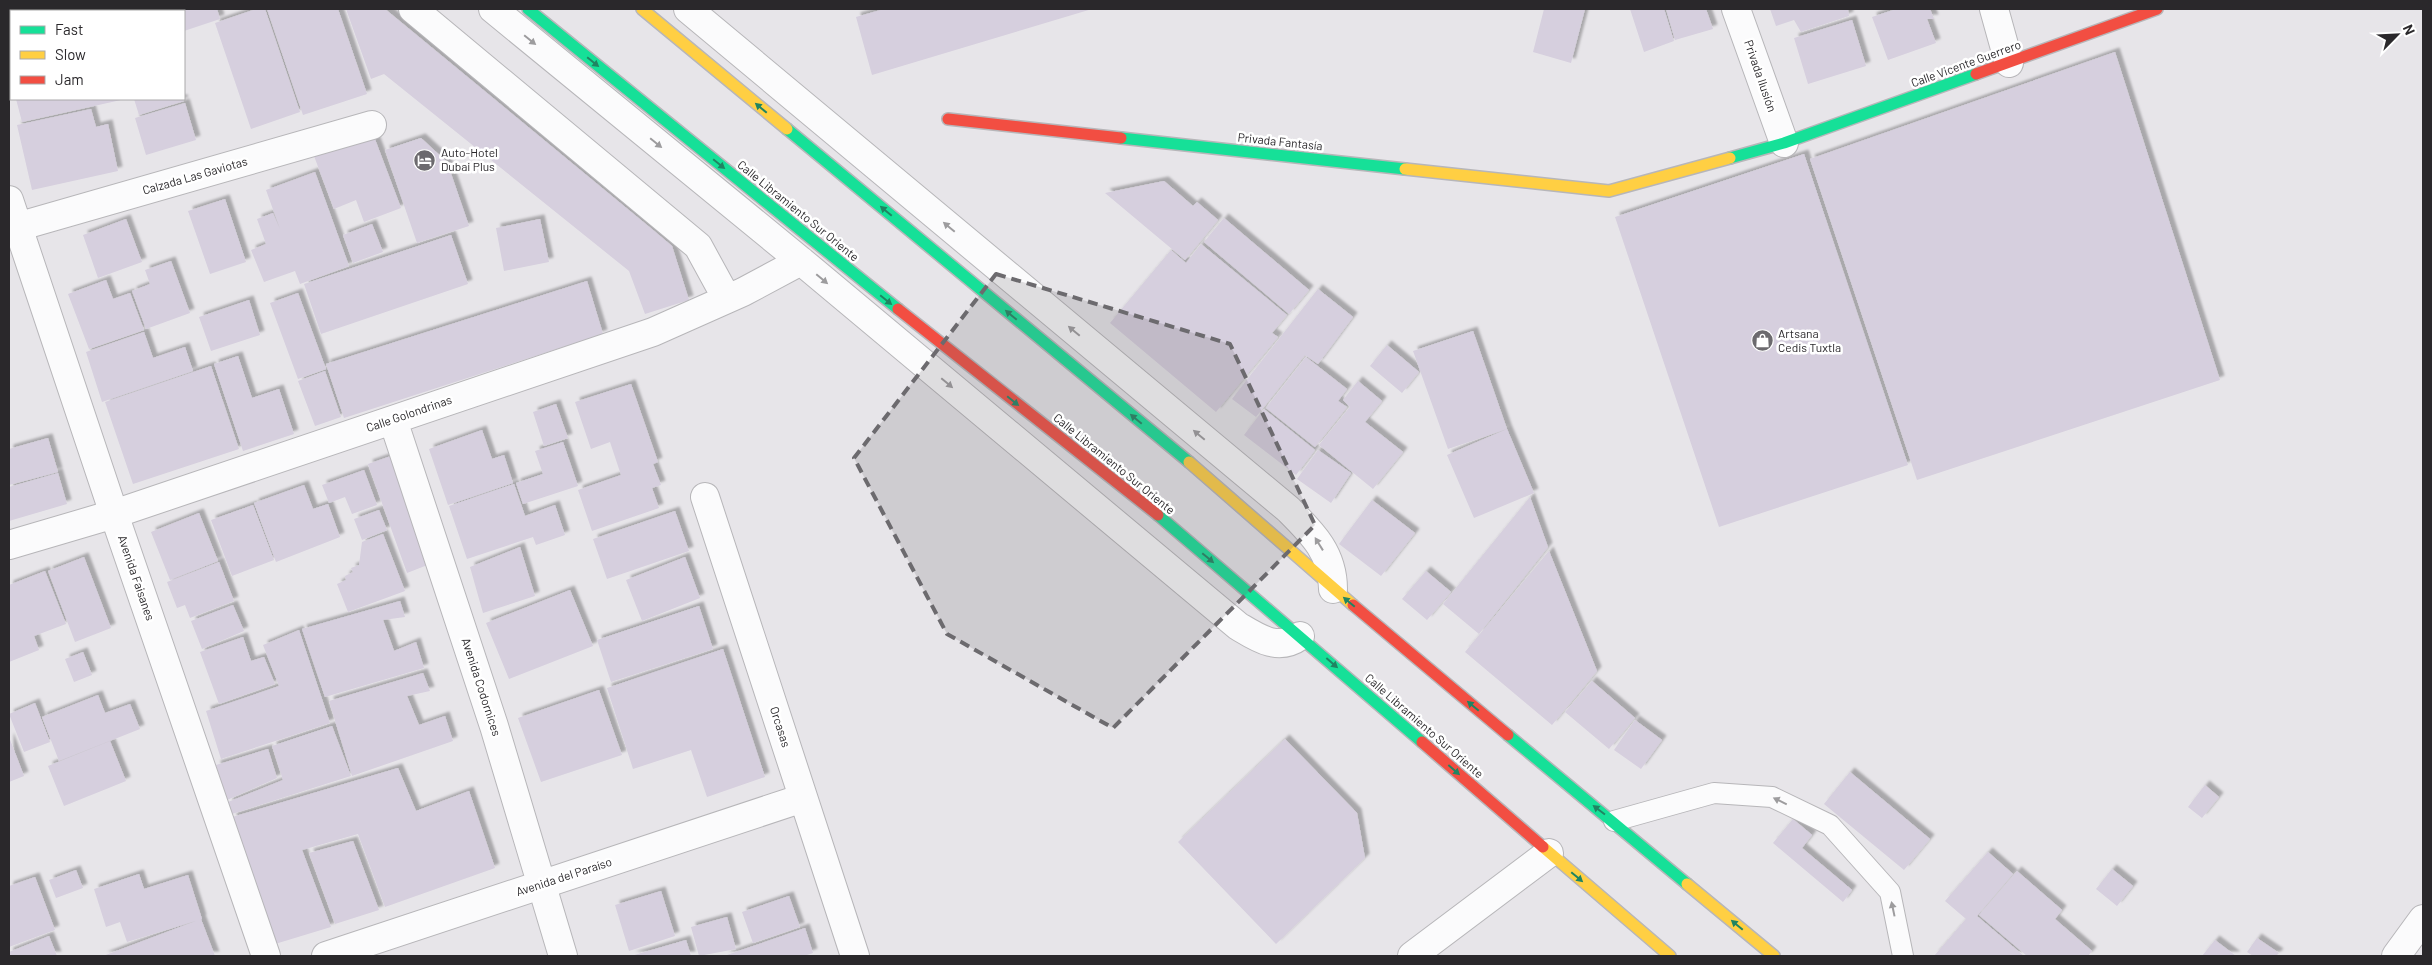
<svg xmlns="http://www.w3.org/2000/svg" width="2432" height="965" font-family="Barlow,sans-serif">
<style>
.building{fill:#d6cfde;filter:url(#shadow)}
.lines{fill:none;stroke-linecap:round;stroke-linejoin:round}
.lane-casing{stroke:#b7b6b9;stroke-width:22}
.street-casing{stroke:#b7b6b9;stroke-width:30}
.fast-casing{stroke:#b7b6b9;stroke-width:14}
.slow-casing{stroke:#b7b6b9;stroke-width:14}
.jam-casing{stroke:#b7b6b9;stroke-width:14}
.lane{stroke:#fbfbfc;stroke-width:20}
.street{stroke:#fbfbfc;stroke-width:28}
.fast{stroke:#16e098;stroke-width:11}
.slow{stroke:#ffcf43;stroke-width:11}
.jam{stroke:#f24e42;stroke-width:11}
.oneway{fill:#9d9c9e}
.oneway2{fill:#208462}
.marked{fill:#6c6a6e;fill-opacity:0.2;stroke:#6c6a6e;stroke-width:4;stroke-dasharray:10 6;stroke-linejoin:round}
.labels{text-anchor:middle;stroke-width:5;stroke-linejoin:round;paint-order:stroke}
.street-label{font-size:12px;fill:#2a282b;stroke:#fff}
.poi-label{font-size:12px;fill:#2a282b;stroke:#fff;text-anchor:start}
</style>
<defs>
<filter id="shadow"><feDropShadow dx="4.5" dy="-4.5" stdDeviation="1" flood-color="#0004"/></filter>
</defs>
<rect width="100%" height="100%" fill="#e7e5e9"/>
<path class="building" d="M 19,9 L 85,9 L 85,11 L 12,11 Z
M 185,9 L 217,9 L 220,19 L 184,31 L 184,11 L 178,11 Z
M 256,9 L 265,9 L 300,112 L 251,129 L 215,23 Z
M 267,9 L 338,9 L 367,94 L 303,115 Z
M 346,9 L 385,9 L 653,230 L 672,246 L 689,300 L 645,314 L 629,271 L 384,74 L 371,79 Z
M 884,9 L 1092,9 L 872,75 L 856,17 Z
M 1544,9 L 1585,9 L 1571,63 L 1533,52 Z
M 1630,9 L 1664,9 L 1674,41 L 1644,52 Z
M 1666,9 L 1706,9 L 1713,29 L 1675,40 Z
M 1770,9 L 1848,9 L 1849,16 L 1801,32 L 1794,20 L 1776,26 Z
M 1896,9 L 1930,9 L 1934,19 L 1927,19 L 1936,43 L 1888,60 L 1872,17 Z
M 1852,20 L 1866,66 L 1808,84 L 1794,38 Z
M 2115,52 L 2220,380 L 1917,480 L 1810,159 Z
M 16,99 L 121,99 L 121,100 L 22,122 Z
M 134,99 L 183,99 L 184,101 L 139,115 Z
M 185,103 L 196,140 L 146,155 L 135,118 Z
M 91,109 L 96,127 L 108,124 L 118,171 L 32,190 L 17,125 Z
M 373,134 L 401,208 L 364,222 L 356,200 L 334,209 L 314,156 Z
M 421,138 L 447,162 L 469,226 L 417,243 L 385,150 Z
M 1804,154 L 1908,465 L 1719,527 L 1615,217 Z
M 315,172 L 349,266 L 300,284 L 295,271 L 264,282 L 251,250 L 266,244 L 257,219 L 273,213 L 280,229 L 266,190 Z
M 1164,181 L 1193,206 L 1197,202 L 1218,220 L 1185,260 L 1105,193 Z
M 225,199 L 246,262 L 210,274 L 188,211 Z
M 1224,218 L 1309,290 L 1289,314 L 1204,242 Z
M 126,219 L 142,262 L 98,278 L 83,235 Z
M 540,219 L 549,262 L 504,271 L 496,228 Z
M 372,224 L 383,252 L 353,263 L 343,235 Z
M 451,235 L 468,284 L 321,334 L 304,284 Z
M 1201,244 L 1287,315 L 1272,333 L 1278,337 L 1216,412 L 1110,323 L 1171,250 L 1186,263 Z
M 171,261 L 190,313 L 146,329 L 132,291 L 150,284 L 145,270 Z
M 106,280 L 113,299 L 130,293 L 144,330 L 89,349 L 68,294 Z
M 587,281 L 603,334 L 344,418 L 326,364 Z
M 1318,289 L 1353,317 L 1318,364 L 1305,355 L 1256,417 L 1232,399 Z
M 298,293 L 326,369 L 298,379 L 270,303 Z
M 249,300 L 260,335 L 211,351 L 199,317 Z
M 1473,331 L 1507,429 L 1448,449 L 1413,351 Z
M 144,332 L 153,358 L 185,347 L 193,371 L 102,402 L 86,352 Z
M 1387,345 L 1419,372 L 1402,393 L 1370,366 Z
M 238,356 L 252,398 L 279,389 L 294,434 L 243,451 L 214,364 Z
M 1306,357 L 1347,389 L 1338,401 L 1347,407 L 1315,447 L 1266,408 Z
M 211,366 L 239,449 L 133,484 L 105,402 Z
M 325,371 L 341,417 L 315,426 L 298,381 Z
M 1358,381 L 1382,401 L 1365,422 L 1403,452 L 1373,489 L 1319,445 L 1350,407 L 1343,400 Z
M 631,384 L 658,462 L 653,464 L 661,485 L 652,488 L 659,508 L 592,531 L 578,490 L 621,475 L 610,442 L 591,449 L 575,402 Z
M 556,404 L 568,438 L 544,446 L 533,412 Z
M 1264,409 L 1315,450 L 1296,475 L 1244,435 Z
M 1507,429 L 1534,493 L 1474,518 L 1447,455 Z
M 482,430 L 492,459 L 504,455 L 513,483 L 448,505 L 429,449 Z
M 48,438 L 58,472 L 9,485 L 9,449 Z
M 563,442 L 578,486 L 523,504 L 516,483 L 543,474 L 535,451 Z
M 1318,450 L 1351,473 L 1331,503 L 1297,479 Z
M 391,456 L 430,564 L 407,573 L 368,464 Z
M 364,470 L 377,505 L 352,514 L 345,497 L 329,503 L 322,485 Z
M 58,473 L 67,504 L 9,521 L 9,487 Z
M 514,484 L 525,516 L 555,505 L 565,535 L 536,545 L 533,537 L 467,559 L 449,506 Z
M 304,485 L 313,509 L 328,504 L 340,537 L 276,562 L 254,503 Z
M 1530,497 L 1548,547 L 1479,634 L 1443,604 Z
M 1372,500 L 1415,533 L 1381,576 L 1339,544 Z
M 253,505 L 274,560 L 232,576 L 211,520 Z
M 379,510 L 387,530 L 362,540 L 354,519 Z
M 675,511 L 689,551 L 607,579 L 593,539 Z
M 199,513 L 218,561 L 170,580 L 151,532 Z
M 383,534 L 405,591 L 348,612 L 337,584 L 346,580 L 345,576 L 353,572 L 351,568 L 359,565 L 362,542 Z
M 520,547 L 535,596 L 483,613 L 470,567 Z
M 1549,551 L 1597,671 L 1552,725 L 1465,652 Z
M 84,557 L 111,628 L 75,642 L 48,571 Z
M 685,557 L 700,598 L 642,621 L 626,580 Z
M 219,562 L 234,601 L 190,618 L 185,605 L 177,608 L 167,582 Z
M 45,571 L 66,624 L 34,636 L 39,650 L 9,662 L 9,585 Z
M 1426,571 L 1451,592 L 1427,620 L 1402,599 Z
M 570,590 L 593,646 L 509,679 L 486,623 Z
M 400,601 L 405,617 L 383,620 L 394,651 L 416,642 L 424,668 L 325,697 L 302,629 Z
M 233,605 L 244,631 L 202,649 L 191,621 Z
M 699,606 L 713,649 L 611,682 L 597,640 Z
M 299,630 L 330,723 L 221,759 L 206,711 L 279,686 L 263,645 Z
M 243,637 L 251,661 L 264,657 L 275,684 L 219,704 L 200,652 Z
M 723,649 L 765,777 L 707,797 L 691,750 L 633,769 L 607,688 Z
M 83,652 L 92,675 L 74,682 L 65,659 Z
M 423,673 L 430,691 L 407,696 L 419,725 L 445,716 L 453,741 L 352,776 L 329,701 Z
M 1592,681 L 1635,718 L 1609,749 L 1565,712 Z
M 599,690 L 622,755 L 541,782 L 518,718 Z
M 98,695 L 105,713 L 130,704 L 140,729 L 59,761 L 42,717 Z
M 35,703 L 50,742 L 24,752 L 9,714 Z
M 1635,720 L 1662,740 L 1641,769 L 1614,750 Z
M 332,726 L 351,776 L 232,814 L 228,802 L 283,780 L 272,746 Z
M 9,737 L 24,776 L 9,782 Z
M 1285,739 L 1357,813 L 1365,858 L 1276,944 L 1178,842 Z
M 110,741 L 126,781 L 64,806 L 48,766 Z
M 268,749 L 277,778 L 227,800 L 216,765 Z
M 398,768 L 416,811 L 469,791 L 495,868 L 385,907 L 358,834 L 302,850 L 331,927 L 275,944 L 232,817 Z
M 1850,772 L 1930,839 L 1904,870 L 1824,804 Z
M 2205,785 L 2219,797 L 2202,818 L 2188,807 Z
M 1793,819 L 1812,835 L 1802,848 L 1852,890 L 1843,902 L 1773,843 Z
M 353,841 L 379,910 L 335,924 L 309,853 Z
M 1988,852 L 2013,874 L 1977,916 L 2024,956 L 1934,956 L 1966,919 L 1945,901 Z
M 2112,869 L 2133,886 L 2117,906 L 2096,889 Z
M 76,870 L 83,888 L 56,898 L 49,880 Z
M 2017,871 L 2062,910 L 2055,919 L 2092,951 L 2088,956 L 2027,956 L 1979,915 Z
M 139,874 L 144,889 L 188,875 L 202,919 L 127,942 L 120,922 L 106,927 L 94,889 Z
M 35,877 L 55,930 L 9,947 L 9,886 Z
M 661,891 L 675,936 L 629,951 L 615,905 Z
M 789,896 L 800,927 L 753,943 L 742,912 Z
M 727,917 L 736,949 L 699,956 L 691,927 Z
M 201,919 L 215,956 L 103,956 Z
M 805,928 L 813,953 L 804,956 L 724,956 Z
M 49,936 L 57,956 L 9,956 L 9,952 Z
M 2257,938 L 2279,953 L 2276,956 L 2253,956 L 2247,952 Z
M 686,940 L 691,956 L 631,956 Z
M 2215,940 L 2236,956 L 2202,956 Z"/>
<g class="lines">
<defs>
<path id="lane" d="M 1614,821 L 1714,793 L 1772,797 L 1830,825 L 1890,892 L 1903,956"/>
<path id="street" d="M 413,9 L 698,246 L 727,299
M 493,9 L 801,261 L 1238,626 C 1258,638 1278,652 1300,636
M 688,9 L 1288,509 C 1312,533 1333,553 1333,589
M 1736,9 L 1784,143
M 1994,9 L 2009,63
M 9,200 L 114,514 L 266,956
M 17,227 L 372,125
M 393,420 L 494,726 L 563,956
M 705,497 L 855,956
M 9,545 L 114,514 L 653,332 L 743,292 L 801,261
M 326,956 L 803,798
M 1412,956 L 1549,853
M 2396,956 L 2423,919"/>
<path id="fast" d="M 528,9 L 898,309
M 787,129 L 1189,462
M 1121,138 L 1405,169
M 1730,158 L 1784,143 L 1976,74
M 1158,515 L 1422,742
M 1508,735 L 1687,884"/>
<path id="slow" d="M 642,9 L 787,129
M 1405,169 L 1609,191 L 1730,158
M 1189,462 L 1353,605
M 1543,847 L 1670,956
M 1687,884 L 1774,956"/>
<path id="jam" d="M 1976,74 L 2157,9
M 948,119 L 1121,138
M 898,309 L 1158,515
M 1353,605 L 1508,735
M 1422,742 L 1543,847"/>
</defs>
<use href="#lane" class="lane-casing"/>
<use href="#street" class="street-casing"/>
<use href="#fast" class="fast-casing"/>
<use href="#slow" class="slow-casing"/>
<use href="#jam" class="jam-casing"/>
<use href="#lane" class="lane"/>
<use href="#street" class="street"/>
<use href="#fast" class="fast"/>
<use href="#slow" class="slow"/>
<use href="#jam" class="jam"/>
</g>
<defs><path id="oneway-solid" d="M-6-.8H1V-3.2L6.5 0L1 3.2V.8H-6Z" transform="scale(1.25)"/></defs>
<g class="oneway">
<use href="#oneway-solid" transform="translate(530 40) rotate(39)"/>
<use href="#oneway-solid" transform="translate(656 143) rotate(39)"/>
<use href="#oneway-solid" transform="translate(949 227) rotate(-140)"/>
<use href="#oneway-solid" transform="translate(822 279) rotate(40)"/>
<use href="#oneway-solid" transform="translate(1074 331) rotate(-140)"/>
<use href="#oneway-solid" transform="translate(947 383) rotate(40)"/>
<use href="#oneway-solid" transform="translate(1199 435) rotate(-140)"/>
<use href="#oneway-solid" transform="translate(1319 544) rotate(-122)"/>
<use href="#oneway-solid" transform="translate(1780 801) rotate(-154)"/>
<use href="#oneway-solid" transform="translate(1893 909) rotate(-102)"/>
</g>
<g class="oneway2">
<use href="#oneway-solid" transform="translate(593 62) rotate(39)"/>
<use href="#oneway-solid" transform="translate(761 108) rotate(-140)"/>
<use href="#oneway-solid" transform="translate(719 164) rotate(39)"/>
<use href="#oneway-solid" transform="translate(886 211) rotate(-140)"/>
<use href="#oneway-solid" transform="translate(886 300) rotate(39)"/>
<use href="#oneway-solid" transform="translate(1011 315) rotate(-140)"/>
<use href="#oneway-solid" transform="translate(1013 401) rotate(39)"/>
<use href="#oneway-solid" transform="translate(1136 419) rotate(-140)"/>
<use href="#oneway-solid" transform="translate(1208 558) rotate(40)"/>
<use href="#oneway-solid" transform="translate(1349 602) rotate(-140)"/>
<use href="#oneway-solid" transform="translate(1332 663) rotate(41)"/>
<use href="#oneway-solid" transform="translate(1473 706) rotate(-140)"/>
<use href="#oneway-solid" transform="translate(1454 770) rotate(41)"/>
<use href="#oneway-solid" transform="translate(1599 810) rotate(-143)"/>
<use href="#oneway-solid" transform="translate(1577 877) rotate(40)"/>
<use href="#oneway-solid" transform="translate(1737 925) rotate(-140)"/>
</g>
<path class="marked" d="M 996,274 L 1230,344 L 1315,525 L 1113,728 L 947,634 L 854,458 Z"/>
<defs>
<symbol id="hotel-disc" viewBox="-11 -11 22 22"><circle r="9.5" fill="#6c6a6e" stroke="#fff"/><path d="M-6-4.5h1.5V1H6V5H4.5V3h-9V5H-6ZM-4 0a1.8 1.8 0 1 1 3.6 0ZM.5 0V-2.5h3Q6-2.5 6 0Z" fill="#fff"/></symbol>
<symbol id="shop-disc" viewBox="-11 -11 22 22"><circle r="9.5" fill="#6c6a6e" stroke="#fff"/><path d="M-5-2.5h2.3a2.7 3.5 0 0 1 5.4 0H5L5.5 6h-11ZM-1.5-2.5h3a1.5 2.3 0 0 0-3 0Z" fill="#fff"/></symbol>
</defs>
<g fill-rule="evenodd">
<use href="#hotel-disc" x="412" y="148" width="25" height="25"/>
<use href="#shop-disc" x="1750" y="328" width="25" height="25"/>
</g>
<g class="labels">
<g class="street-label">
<text transform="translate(1966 64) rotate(-20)" y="4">Calle Vicente Guerrero</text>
<text transform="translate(1760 76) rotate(71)" y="4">Privada Ilusión</text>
<text transform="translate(1280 142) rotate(6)" y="4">Privada Fantasía</text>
<text transform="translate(195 176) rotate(-16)" y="4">Calzada Las Gaviotas</text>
<text transform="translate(798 211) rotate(39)" y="4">Calle Libramiento Sur Oriente</text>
<text transform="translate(409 414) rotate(-19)" y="4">Calle Golondrinas</text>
<text transform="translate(1114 464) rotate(39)" y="4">Calle Libramiento Sur Oriente</text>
<text transform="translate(136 578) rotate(71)" y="4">Avenida Faisanes</text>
<text transform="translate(481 687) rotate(72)" y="4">Avenida Codornices</text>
<text transform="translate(1424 726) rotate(41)" y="4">Calle Libramiento Sur Oriente</text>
<text transform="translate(780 727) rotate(72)" y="4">Orcasas</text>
<text transform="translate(564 877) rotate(-18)" y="4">Avenida del Paraíso</text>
</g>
<g class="poi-label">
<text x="441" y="157">Auto-Hotel<tspan x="441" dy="14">Dubai Plus</tspan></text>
<text x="1778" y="338">Artsana<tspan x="1778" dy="14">Cedis Tuxtla</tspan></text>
</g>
</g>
<rect width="2432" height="965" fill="none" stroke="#2a282b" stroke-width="20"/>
<rect x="10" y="10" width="175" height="90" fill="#ffffff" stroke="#aaa9aa"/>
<rect x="20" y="26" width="25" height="8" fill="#16e098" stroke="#aaa9aa"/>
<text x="55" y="35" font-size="15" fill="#2a282b">Fast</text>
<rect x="20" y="51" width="25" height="8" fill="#ffcf43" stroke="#aaa9aa"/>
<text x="55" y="60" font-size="15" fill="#2a282b">Slow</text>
<rect x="20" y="76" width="25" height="8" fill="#f24e42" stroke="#aaa9aa"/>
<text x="55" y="85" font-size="15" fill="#2a282b">Jam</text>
<g transform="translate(2397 35) rotate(66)" stroke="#ffffff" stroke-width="4" paint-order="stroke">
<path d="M0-4L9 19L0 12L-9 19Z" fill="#2a282b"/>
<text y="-8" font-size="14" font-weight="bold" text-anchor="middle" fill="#2a282b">N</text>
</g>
</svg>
